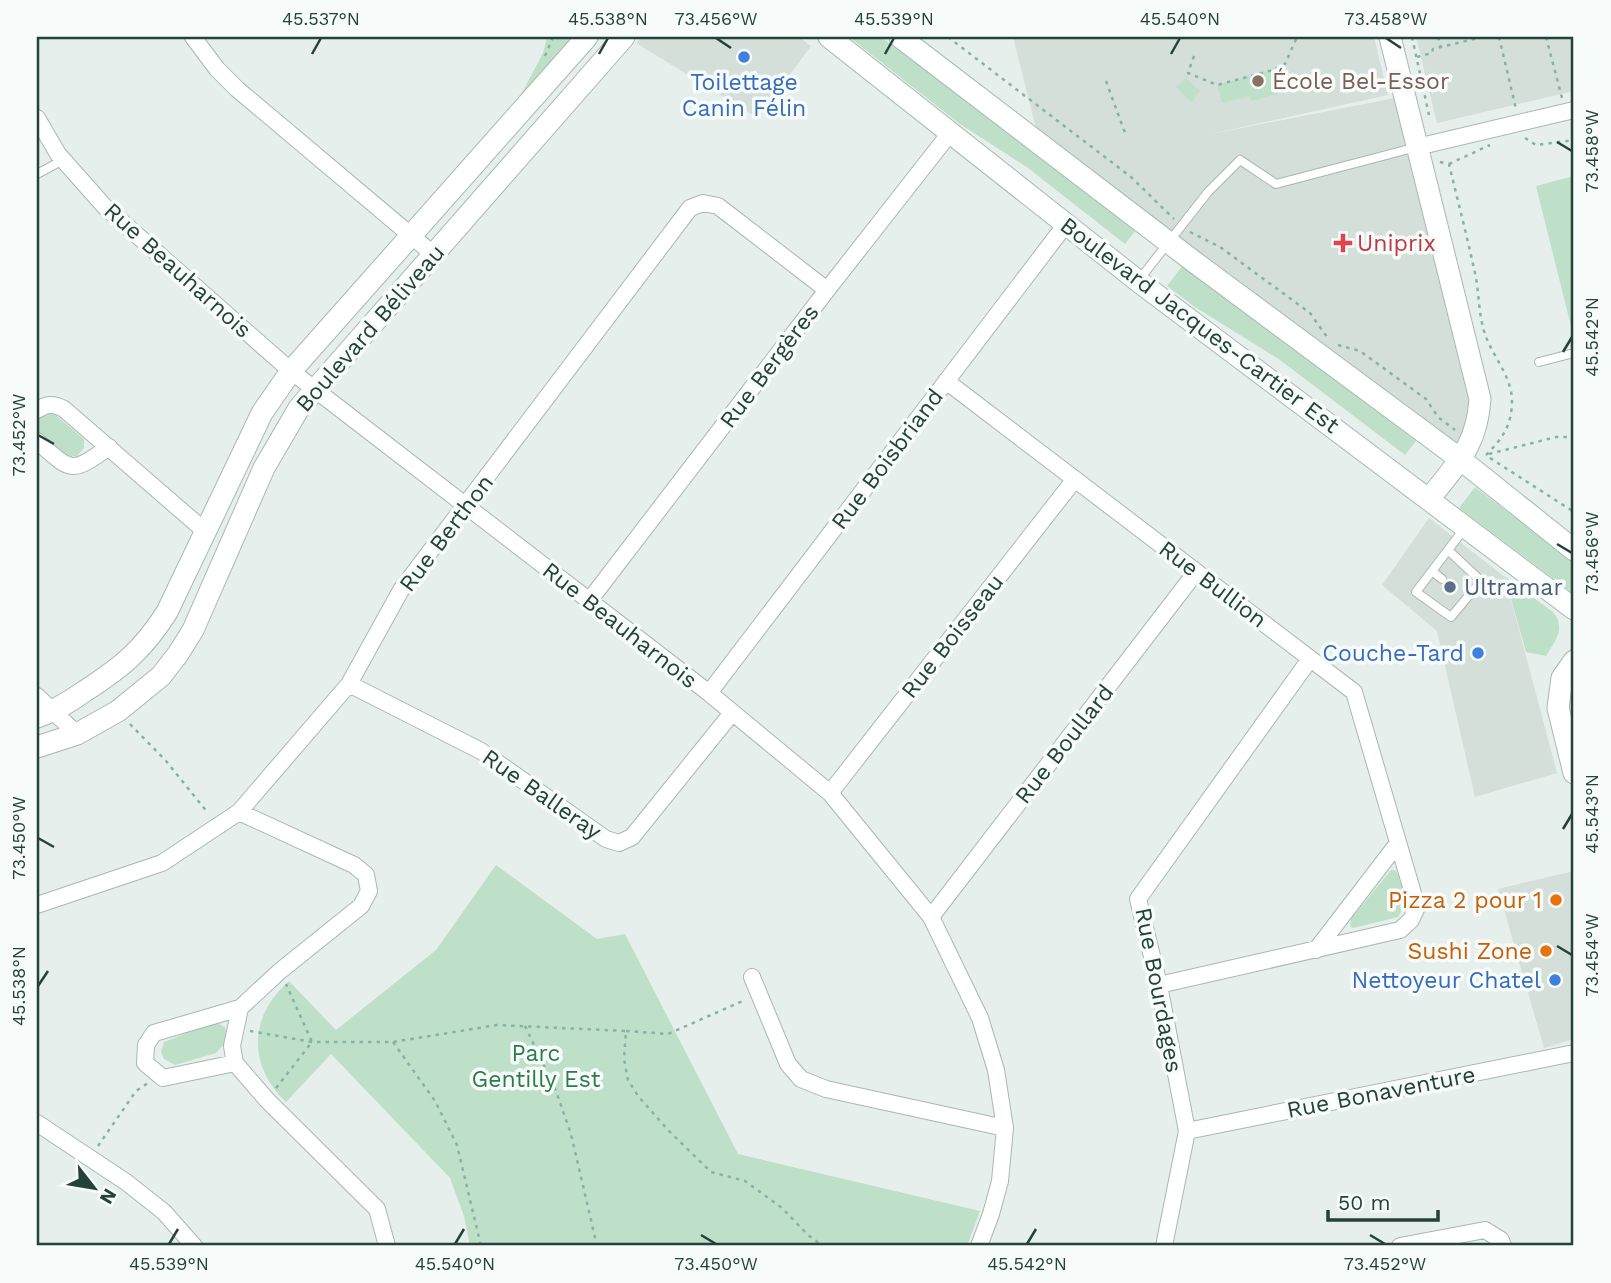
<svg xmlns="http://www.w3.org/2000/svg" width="1611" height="1283" font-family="'Work Sans',sans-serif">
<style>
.built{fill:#d4dfda}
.green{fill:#bfe0c8}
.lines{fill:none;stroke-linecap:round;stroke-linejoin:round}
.service-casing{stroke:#a8b8b2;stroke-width:10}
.minor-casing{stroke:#a8b8b2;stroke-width:18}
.tertiary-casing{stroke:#a8b8b2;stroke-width:23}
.secondary-casing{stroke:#a4bbb3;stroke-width:23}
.path{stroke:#86b3a5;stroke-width:2.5;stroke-dasharray:3.5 5;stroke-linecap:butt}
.service{stroke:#fff;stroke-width:8}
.minor{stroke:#fff;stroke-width:16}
.tertiary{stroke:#fff;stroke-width:21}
.secondary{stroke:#fff;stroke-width:21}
.ticks{fill:none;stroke:#24423a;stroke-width:2.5}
.shop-dot{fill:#3f7fe0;stroke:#f7fbf9;stroke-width:2.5}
.education-dot{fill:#8d6e63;stroke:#f7fbf9;stroke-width:2.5}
.health-dot{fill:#e0444e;stroke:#f7fbf9;stroke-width:2.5}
.service-dot{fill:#5c6f8a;stroke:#f7fbf9;stroke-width:2.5}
.food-dot{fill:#e8710a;stroke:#f7fbf9;stroke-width:2.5}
.labels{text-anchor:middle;stroke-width:7;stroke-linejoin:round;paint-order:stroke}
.education-label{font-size:23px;fill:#785e54;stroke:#f7fbf9;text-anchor:start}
.shop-label{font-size:23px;fill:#366cbe;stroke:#f7fbf9;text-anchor:end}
.health-label{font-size:23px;fill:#be3a42;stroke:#f7fbf9;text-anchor:start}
.street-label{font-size:23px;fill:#24423a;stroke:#f7fbf9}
.service-label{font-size:23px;fill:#4e5e75;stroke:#f7fbf9;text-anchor:start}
.food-label{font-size:23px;fill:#c56008;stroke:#f7fbf9;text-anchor:end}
.park-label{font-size:23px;fill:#2d7a4b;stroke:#f7fbf9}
.neatline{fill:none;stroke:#24423a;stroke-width:2.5}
.ticks-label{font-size:18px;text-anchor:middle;fill:#24423a}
</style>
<rect width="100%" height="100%" fill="#e6efeb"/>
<path class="built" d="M 642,37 L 799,37 L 811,46 L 758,118 L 636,43 Z
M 1013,37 L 1374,37 L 1388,95 L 1206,135 L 1405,96 L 1480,399 L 1460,459 L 1040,144 Z
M 1416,37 L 1574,37 L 1574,91 L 1437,123 Z
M 1429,518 L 1505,577 L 1557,773 L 1475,797 L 1437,631 L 1382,585 Z
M 1574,871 L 1574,1039 L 1544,1048 L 1498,889 Z"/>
<path class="green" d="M 547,37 L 574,37 L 515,106 L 543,53 Z
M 849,37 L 881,37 L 1136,230 L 1125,244 L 1028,168 L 960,124 Z
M 1273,70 L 1278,94 L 1251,101 L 1250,96 L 1222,103 L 1217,85 Z
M 1186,78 L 1200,91 L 1191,103 L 1176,87 Z
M 1574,176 L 1574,338 L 1536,186 Z
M 1183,265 L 1416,441 L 1405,455 L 1280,360 L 1195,307 L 1167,286 Z
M 51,411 L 84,439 L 84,448 L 77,456 L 66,456 L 38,432 L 38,416 Z
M 1475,487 L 1574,563 L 1574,594 L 1459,508 Z
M 1505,577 L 1553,612 C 1566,628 1556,640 1546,656 L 1526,652 Z
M 496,865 L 597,939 L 625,934 L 738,1154 L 980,1211 L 967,1246 L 470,1246 L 464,1216 L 450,1178 L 331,1054 L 286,1102 C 247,1065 249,1016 289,981 L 336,1030 L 436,950 Z
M 1391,870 L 1395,870 C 1405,884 1407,904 1398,917 L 1353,928 L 1350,926 L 1351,919 Z
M 215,1022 L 225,1027 L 227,1041 L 216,1053 L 175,1065 L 164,1059 L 161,1052 L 164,1042 Z"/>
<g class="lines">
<defs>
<path id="service" d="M 37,174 L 63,160
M 1139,280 L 1208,192 L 1240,160 L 1276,184 L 1417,147
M 1539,362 L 1574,353
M 1448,550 L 1481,581 L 1451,617 L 1416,592 L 1464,529
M 1432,571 L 1442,579"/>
<path id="minor" d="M 193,37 L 217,69 L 237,89 L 433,254
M 37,118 L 58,154 L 105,207 L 291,371 L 709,693 L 830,793 L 931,917 L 980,1018 L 996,1070 L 1005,1128 L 1000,1181 L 991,1214 L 979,1246
M 1417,147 L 1574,110
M 946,381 L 1354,692 L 1417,907 L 1411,920 L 1400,930 L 1159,985
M 37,410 C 47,404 53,403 64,409 L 206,532
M 37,441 C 71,471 70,475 109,447
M 589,601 L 827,290 L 950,133
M 349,684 L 481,751 L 606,839 L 619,843 L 632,837 L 732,713
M 709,693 L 1066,224
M 37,696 L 77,734
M 830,793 L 1075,479
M 239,812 L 354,865 L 366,875 L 369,891 L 361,906 L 280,971 L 240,1008 L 232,1046 L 235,1063 L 267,1100 L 377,1209 L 387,1246
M 37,905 L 162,863 L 239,812 L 349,684 L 401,590 L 690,208 L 703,203 L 718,206 L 827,290
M 931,917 L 1196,572
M 1316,950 L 1398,843
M 752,977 L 788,1064 L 801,1079 L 826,1089 L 1005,1128
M 235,1063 L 163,1078 L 145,1063 L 146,1045 L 154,1033 L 240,1008
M 37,1123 L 126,1182 L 164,1212 L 194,1246
M 1187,1131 L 1574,1053
M 1164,1246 L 1187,1131 L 1159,985 L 1138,899 L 1310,659
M 1400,1246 L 1485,1230 L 1501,1240 L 1503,1246"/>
<path id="tertiary" d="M 1390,37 L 1480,399 C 1477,446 1457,463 1430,498
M 1574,661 L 1562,678 L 1558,708 L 1574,773
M 37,717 C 55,711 69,702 85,691 C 122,667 143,650 167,612 L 262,413 L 291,371 L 587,37
M 37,747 L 77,734 L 118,711 L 161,676 L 178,654 L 193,630 L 264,468 L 299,408 L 624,37"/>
<path id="secondary" d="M 829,37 L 1138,281 L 1574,609
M 900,37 L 1193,261 L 1460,459 L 1574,550"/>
</defs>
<use href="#service" class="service-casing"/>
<use href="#minor" class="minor-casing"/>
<use href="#tertiary" class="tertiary-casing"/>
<use href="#secondary" class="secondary-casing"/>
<path class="path" d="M 948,37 L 1131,177 L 1174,219
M 1412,37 L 1429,115
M 1438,37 L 1441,47
M 1499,37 L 1516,109
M 1546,37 L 1562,98
M 545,56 L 553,37
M 1194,56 L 1188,73 L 1217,85 L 1273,70 L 1285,64 L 1297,37
M 1417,57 L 1432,53 L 1433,49 L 1482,37
M 1106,81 L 1125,133
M 1525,138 L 1536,145 L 1574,140
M 1440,162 L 1449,164 C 1458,202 1468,240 1476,278 C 1479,296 1479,314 1484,331 C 1491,355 1511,374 1512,400 C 1512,425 1503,438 1486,455
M 1449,164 L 1490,145
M 1190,232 L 1220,247 L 1310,313 L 1327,337
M 1338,345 L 1360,351 L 1426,399 L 1438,417 L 1455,430
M 1489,454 L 1556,437 L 1574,437 L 1574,440
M 1490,458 L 1574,512
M 130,724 L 166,761 L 208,813
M 525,1026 L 556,1091 L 571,1134 L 597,1246
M 250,1031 L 312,1042 L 393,1042 L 497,1025 L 626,1031 L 624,1059 L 628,1080 L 638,1096 L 668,1130 L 711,1172 L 745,1181 L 782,1208 L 808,1235 L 823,1246
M 626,1031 L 668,1034 L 745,1000
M 393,1042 L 435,1101 L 457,1145 L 481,1246
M 276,1088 L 312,1042 L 286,984
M 98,1146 L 136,1091 L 148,1083"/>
<use href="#service" class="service"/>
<use href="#minor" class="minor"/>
<use href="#tertiary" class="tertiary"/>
<use href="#secondary" class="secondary"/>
</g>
<path class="ticks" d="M 716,38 L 731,48M 1386,38 L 1401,48M 312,54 L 321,38M 599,54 L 608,38M 885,54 L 894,38M 1171,54 L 1180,38M 1557,142 L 1572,151M 1563,352 L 1572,337M 38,435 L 54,444M 1557,544 L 1572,553M 1563,829 L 1572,814M 38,838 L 54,847M 1557,946 L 1572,955M 38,986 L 48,971M 701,1235 L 716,1244M 1370,1235 L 1385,1244M 169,1244 L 178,1229M 455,1244 L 464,1229M 1027,1244 L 1036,1229"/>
<g class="shop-dot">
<circle cx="744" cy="57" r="7"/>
<circle cx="1478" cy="653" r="7"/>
<circle cx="1555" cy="980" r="7"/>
</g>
<circle class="education-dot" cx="1258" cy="81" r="7"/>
<path class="health-dot" d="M1339.5 232.5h7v7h7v7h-7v7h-7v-7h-7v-7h7z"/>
<circle class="service-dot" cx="1450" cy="587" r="7"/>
<g class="food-dot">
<circle cx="1556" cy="900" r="7"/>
<circle cx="1546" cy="951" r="7"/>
</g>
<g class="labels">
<g class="education-label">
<text x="1272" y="89">École Bel-Essor</text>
</g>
<g class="shop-label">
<text x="744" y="90" text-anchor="middle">Toilettage<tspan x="744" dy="26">Canin Félin</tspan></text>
<text x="1464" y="661">Couche-Tard</text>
<text x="1541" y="988">Nettoyeur Chatel</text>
</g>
<g class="health-label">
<text x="1357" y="251">Uniprix</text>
</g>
<g class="street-label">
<text transform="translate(178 270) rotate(42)" y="8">Rue Beauharnois</text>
<text transform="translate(1200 325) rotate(37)" y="8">Boulevard Jacques-Cartier Est</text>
<text transform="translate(370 328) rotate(-49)" y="8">Boulevard Béliveau</text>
<text transform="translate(769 366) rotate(-53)" y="8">Rue Bergères</text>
<text transform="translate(887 459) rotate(-53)" y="8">Rue Boisbriand</text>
<text transform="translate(446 533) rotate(-53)" y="8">Rue Berthon</text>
<text transform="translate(1213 584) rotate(37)" y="8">Rue Bullion</text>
<text transform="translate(620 625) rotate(38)" y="8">Rue Beauharnois</text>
<text transform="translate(952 636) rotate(-52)" y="8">Rue Boisseau</text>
<text transform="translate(1064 744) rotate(-52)" y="8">Rue Boullard</text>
<text transform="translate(542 794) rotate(35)" y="8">Rue Balleray</text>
<text transform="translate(1159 990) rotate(79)" y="8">Rue Bourdages</text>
<text transform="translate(1381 1092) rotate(-11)" y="8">Rue Bonaventure</text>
</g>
<g class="service-label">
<text x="1464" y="595">Ultramar</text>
</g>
<g class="food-label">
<text x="1542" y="908">Pizza 2 pour 1</text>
<text x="1532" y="959">Sushi Zone</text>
</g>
<g class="park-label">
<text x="536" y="1061">Parc<tspan x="536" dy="26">Gentilly Est</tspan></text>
</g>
</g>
<rect width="1611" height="1283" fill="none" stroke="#f7fbf9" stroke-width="77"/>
<g transform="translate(94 1188) rotate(121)" stroke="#f7fbf9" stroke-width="5" paint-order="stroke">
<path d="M0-5L12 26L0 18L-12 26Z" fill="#24423a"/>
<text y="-10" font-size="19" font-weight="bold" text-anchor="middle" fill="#24423a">N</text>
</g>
<path d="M1328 1210v10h110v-10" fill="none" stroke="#24423a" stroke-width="3.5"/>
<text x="1338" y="1210" font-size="21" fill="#24423a" stroke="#f7fbf9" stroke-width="5" paint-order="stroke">50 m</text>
<rect x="38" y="38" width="1534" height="1206" class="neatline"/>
<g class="ticks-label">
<text x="321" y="25">45.537°N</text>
<text x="608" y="25">45.538°N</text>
<text x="716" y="25">73.456°W</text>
<text x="894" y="25">45.539°N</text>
<text x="1180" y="25">45.540°N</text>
<text x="1386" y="25">73.458°W</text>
<text transform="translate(1592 151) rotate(-90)" y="6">73.458°W</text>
<text transform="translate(1592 337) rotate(-90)" y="6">45.542°N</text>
<text transform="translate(19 435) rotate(-90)" y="6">73.452°W</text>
<text transform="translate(1592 553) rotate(-90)" y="6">73.456°W</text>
<text transform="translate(1592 814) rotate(-90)" y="6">45.543°N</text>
<text transform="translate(19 838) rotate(-90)" y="6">73.450°W</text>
<text transform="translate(1592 955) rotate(-90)" y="6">73.454°W</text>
<text transform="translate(19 986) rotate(-90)" y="6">45.538°N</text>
<text x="169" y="1270">45.539°N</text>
<text x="455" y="1270">45.540°N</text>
<text x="716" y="1270">73.450°W</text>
<text x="1027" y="1270">45.542°N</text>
<text x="1385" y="1270">73.452°W</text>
</g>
</svg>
